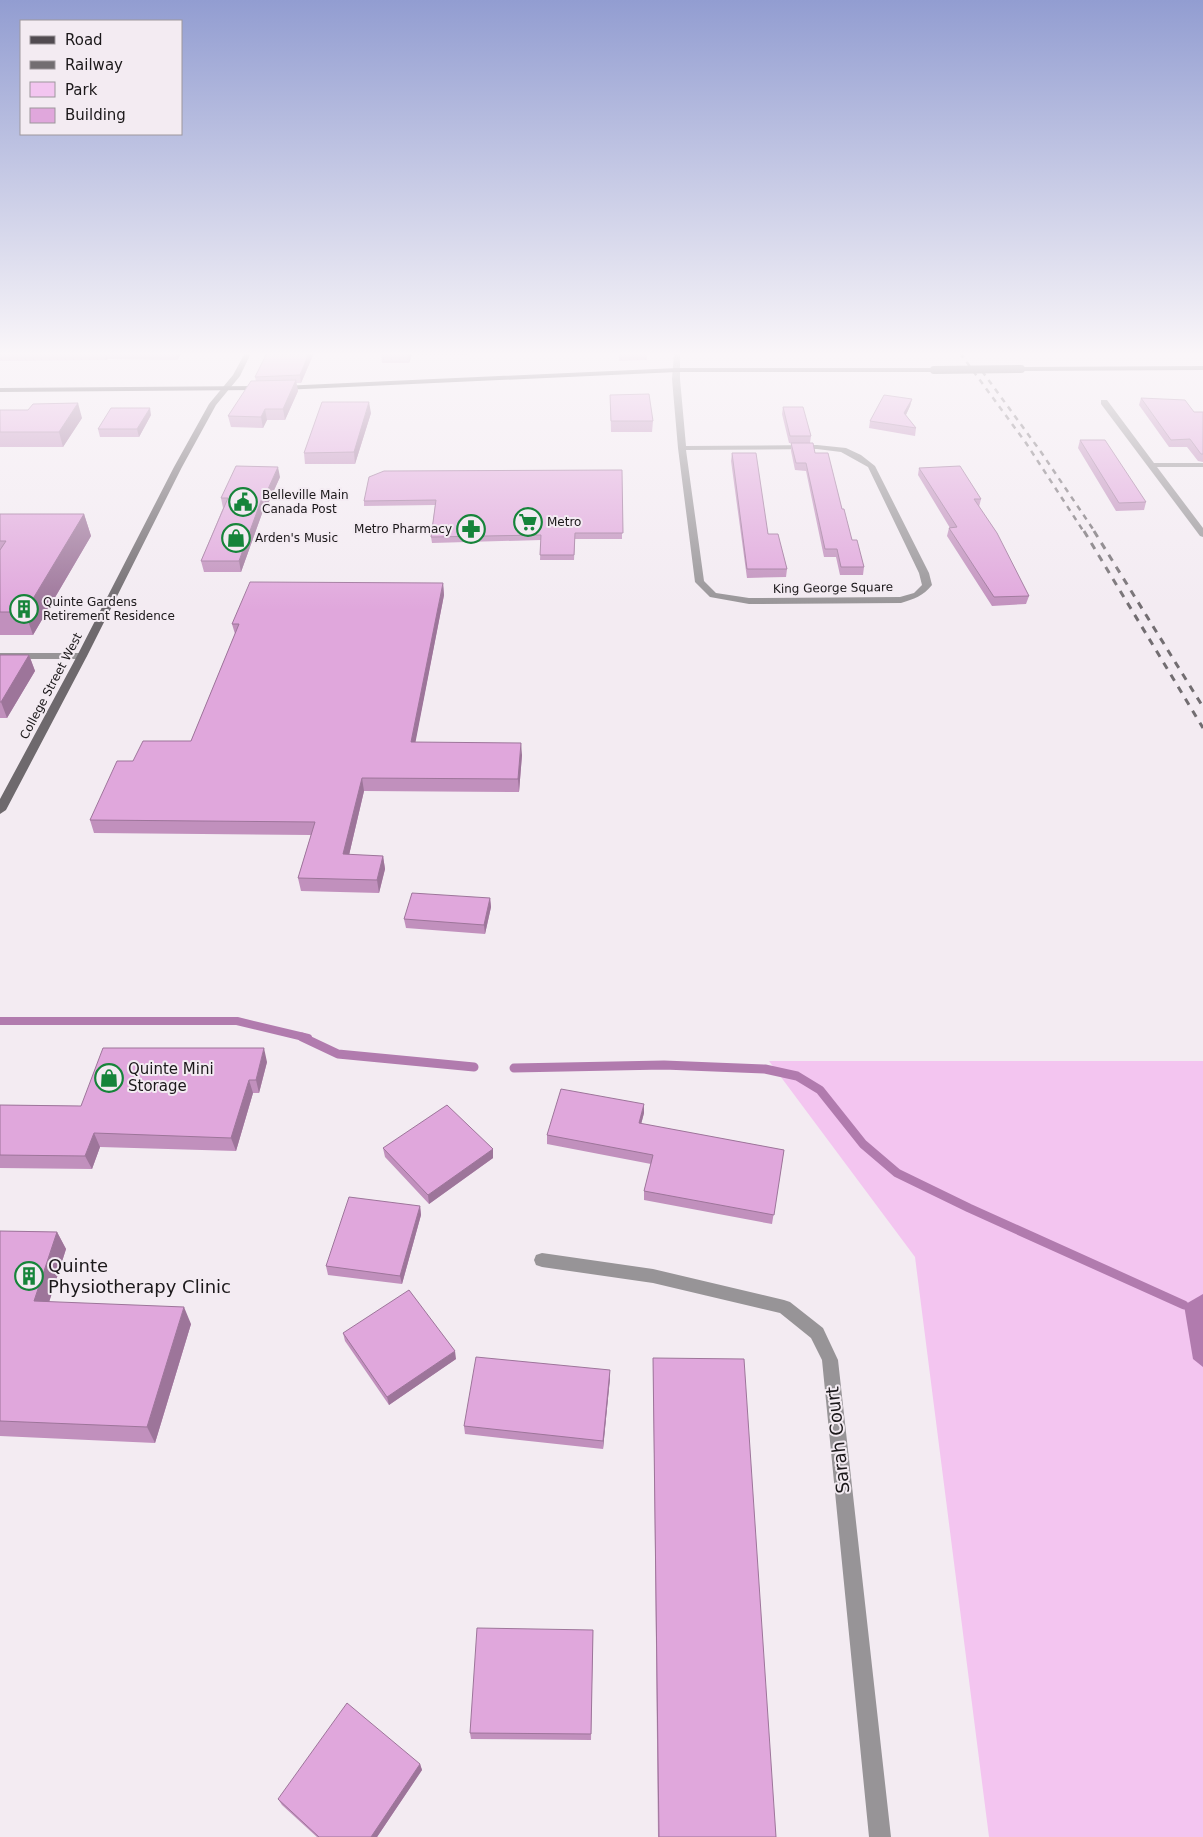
<svg xmlns="http://www.w3.org/2000/svg" width="1203" height="1837" font-family="'DejaVu Sans',sans-serif">
<style>
.green{fill:#f3c5f0}
.water{fill:#b17bae}
.lines{fill:none;stroke-linecap:round;stroke-linejoin:round}
.stream-far1{stroke:#b17bae;stroke-width:8}
.stream{stroke:#b17bae;stroke-width:9}
.street{fill:#979497;fill-rule:evenodd}
.secondary{fill:#6e696d;fill-rule:evenodd}
.primary{fill:#514b51;fill-rule:evenodd}
.rail-far1{stroke:#726d71;stroke-width:2.5;stroke-dasharray:5.5 5.5;stroke-linecap:butt}
.rail{stroke:#726d71;stroke-width:3;stroke-dasharray:7 7;stroke-linecap:butt}
.primary-bridge{stroke:#514b51;stroke-width:8}
.wall{fill:#c190bd}
.shaded-wall{fill:#9d759a}
.building{fill:#e0a7dc;stroke:#9d759a}
.labels{text-anchor:middle;stroke-width:4;stroke-linejoin:round;paint-order:stroke}
.far-poi-label{font-size:12px;fill:#1b181a;stroke:#f3ebf2;text-anchor:start}
.far-street-label{font-size:12px;fill:#1b181a;stroke:#f3ebf2}
.poi-label{font-size:15px;fill:#1b181a;stroke:#f3ebf2;text-anchor:start}
.near-poi-label{font-size:18px;fill:#1b181a;stroke:#f3ebf2;text-anchor:start}
.near-street-label{font-size:18px;fill:#1b181a;stroke:#f3ebf2}
</style>
<rect width="100%" height="100%" fill="#f3ebf2"/>
<path class="green" d="M 769,1061 L 1203,1061 L 1203,1837 L 989,1837 L 915,1257 Z"/>
<path class="water" d="M 1203,1294 L 1203,1367 L 1193,1359 L 1184,1305 Z"/>
<g class="lines">
<path class="stream-far1" d="M 0,1021 L 237,1021 L 308,1038"/>
<path class="stream" d="M 302,1037 L 338,1054 L 474,1067
M 514,1068 L 664,1065 L 765,1069 L 797,1076 L 820,1090 L 863,1144 L 897,1173 L 969,1208 L 1184,1305"/>
<path class="street" d="M 674,353 L 680,353 L 680,379 L 686,446 L 817,445 L 846,448 L 861,455 L 875,466 L 929,573 L 932,585 C 923,596 914,599 901,603 L 749,604 L 710,597 L 695,582 L 678,448 L 672,379 ZM 817,449 L 841,452 L 868,467 L 919,573 L 922,585 L 914,593 L 900,597 L 749,598 L 716,593 L 704,581 L 686,450 Z
M 1101,400 L 1107,400 L 1154,463 L 1203,463 L 1203,467 L 1157,467 L 1203,528 L 1203,537 L 1200,536 L 1101,404 Z
M 0,653 L 82,653 L 87,656 L 82,659 L 0,659 Z
M 542,1253 L 653,1269 L 784,1300 L 790,1302 L 823,1328 L 838,1360 L 891,1837 L 869,1837 L 822,1360 L 811,1338 L 780,1313 L 653,1283 L 542,1267 L 536,1265 L 534,1260 L 536,1255 Z"/>
<path class="secondary" d="M 245,353 L 251,353 L 240,376 L 216,405 L 182,467 L 87,656 L 6,810 L 0,814 L 0,799 L 77,656 L 174,467 L 209,404 L 233,375 Z"/>
<path class="primary" d="M 1203,366 L 1203,370 L 1021,371 L 1017,369 L 1021,367 Z
M 677,368 L 934,368 L 938,370 L 934,372 L 677,372 L 282,390 L 278,388 L 282,386 Z
M 265,386 L 265,390 L 262,390 L 0,392 L 0,388 Z"/>
<path class="rail-far1" d="M 960,353 L 1026,443 L 1084,532
M 982,371 L 1041,452 L 1095,532"/>
<path class="rail" d="M 1084,531 L 1203,728
M 1094,531 L 1203,707"/>
<path class="primary-bridge" d="M 934,370 L 1021,369"/>
</g>
<path class="wall" d="M 0,353 L 182,353 L 177,360 L 108,359 L 106,360 L 0,361 Z
M 314,353 L 301,383 L 296,383 L 298,391 L 285,420 L 267,420 L 263,428 L 231,427 L 228,416 L 256,381 L 255,377 Z
M 381,353 L 470,353 L 469,355 L 412,354 L 409,363 L 382,363 Z
M 552,353 L 601,353 L 552,354 Z
M 619,353 L 647,353 L 647,360 L 619,361 Z
M 610,395 L 653,421 L 652,432 L 611,432 Z
M 1141,398 L 1194,412 L 1203,412 L 1203,462 L 1198,461 L 1187,447 L 1169,447 L 1139,405 Z
M 912,399 L 910,406 L 906,415 L 916,428 L 915,436 L 869,428 L 870,421 Z
M 783,407 L 811,436 L 810,443 L 789,443 L 782,414 Z
M 0,410 L 82,418 L 63,447 L 0,447 Z
M 371,413 L 355,464 L 305,464 L 304,453 Z
M 151,415 L 139,437 L 100,437 L 98,429 Z
M 1080,440 L 1146,502 L 1144,510 L 1116,511 L 1078,448 Z
M 791,443 L 815,453 L 842,509 L 852,540 L 864,567 L 863,575 L 840,575 L 836,557 L 824,557 L 806,471 L 795,470 L 791,451 Z
M 732,453 L 768,534 L 787,569 L 786,577 L 747,578 L 731,461 Z
M 919,468 L 981,499 L 979,507 L 1029,596 L 1026,604 L 992,606 L 947,536 L 949,528 L 950,528 L 918,475 Z
M 622,470 L 622,539 L 575,539 L 574,560 L 540,560 L 541,540 L 432,543 L 431,537 L 435,505 L 364,506 L 364,501 Z
M 280,477 L 266,508 L 264,508 L 241,572 L 204,572 L 201,561 L 223,508 L 221,498 Z
M 0,514 L 84,514 L 91,536 L 33,635 L 0,635 Z
M 443,583 L 444,595 L 415,742 L 522,755 L 519,792 L 364,791 L 349,855 L 383,856 L 385,869 L 379,893 L 301,891 L 298,878 L 311,835 L 94,833 L 90,820 L 133,761 L 191,741 L 235,634 L 232,624 Z
M 0,655 L 29,655 L 35,671 L 7,718 L 0,718 Z
M 490,898 L 491,907 L 485,934 L 406,928 L 404,919 Z
M 267,1062 L 259,1093 L 253,1093 L 236,1151 L 100,1147 L 92,1169 L 0,1168 L 0,1105 L 81,1106 Z
M 644,1113 L 641,1124 L 784,1150 L 772,1224 L 644,1200 L 644,1191 L 651,1164 L 547,1144 L 547,1135 Z
M 383,1148 L 493,1149 L 493,1158 L 429,1204 L 385,1157 Z
M 420,1206 L 421,1215 L 402,1284 L 328,1275 L 326,1266 Z
M 0,1231 L 57,1232 L 66,1249 L 49,1302 L 191,1324 L 155,1443 L 0,1436 Z
M 343,1333 L 456,1359 L 389,1405 L 345,1341 Z
M 653,1358 L 776,1837 L 658,1837 Z
M 610,1378 L 603,1449 L 465,1434 L 464,1426 Z
M 593,1630 L 591,1740 L 471,1739 L 470,1733 Z
M 420,1764 L 422,1770 L 377,1837 L 317,1837 L 282,1805 L 278,1799 Z"/>
<path class="shaded-wall" d="M 105,353 L 106,353 L 108,359 L 106,360 Z
M 176,353 L 182,353 L 177,360 Z
M 309,353 L 314,353 L 301,383 L 300,375 Z
M 408,353 L 411,353 L 412,354 L 409,363 Z
M 296,380 L 298,391 L 285,420 L 283,409 Z
M 912,399 L 910,406 L 903,421 L 904,413 Z
M 369,402 L 371,413 L 355,464 L 354,452 Z
M 78,403 L 82,418 L 63,447 L 59,432 Z
M 150,408 L 151,415 L 139,437 L 137,429 Z
M 265,409 L 267,420 L 263,428 L 261,417 Z
M 278,467 L 280,477 L 266,508 L 264,498 Z
M 262,498 L 264,508 L 241,572 L 239,561 Z
M 84,514 L 91,536 L 33,635 L 25,612 Z
M 443,583 L 444,595 L 413,755 L 411,742 Z
M 29,655 L 35,671 L 7,718 L 1,702 Z
M 521,743 L 522,755 L 519,792 L 518,779 Z
M 362,778 L 364,791 L 346,868 L 343,854 Z
M 383,856 L 385,869 L 379,893 L 377,880 Z
M 490,898 L 491,907 L 485,934 L 484,925 Z
M 264,1048 L 267,1062 L 259,1093 L 256,1080 Z
M 249,1080 L 253,1093 L 236,1151 L 231,1138 Z
M 644,1104 L 644,1113 L 639,1132 L 639,1123 Z
M 94,1133 L 100,1147 L 92,1169 L 85,1156 Z
M 493,1149 L 493,1158 L 429,1204 L 428,1195 Z
M 420,1206 L 421,1215 L 402,1284 L 400,1276 Z
M 57,1232 L 66,1249 L 44,1318 L 34,1301 Z
M 184,1307 L 191,1324 L 155,1443 L 147,1427 Z
M 455,1351 L 456,1359 L 389,1405 L 387,1397 Z
M 610,1370 L 610,1378 L 603,1449 L 603,1441 Z
M 420,1764 L 422,1770 L 377,1837 L 371,1837 Z"/>
<path class="building" d="M 0,353 L 105,353 L 0,354 Z
M 267,353 L 309,353 L 300,375 L 255,377 Z
M 296,380 L 283,409 L 265,409 L 261,417 L 228,416 L 251,381 Z
M 649,394 L 653,421 L 611,421 L 610,395 Z
M 884,395 L 912,399 L 904,413 L 916,428 L 870,421 Z
M 1141,398 L 1185,400 L 1194,412 L 1203,412 L 1203,454 L 1201,454 L 1190,439 L 1171,440 Z
M 322,402 L 369,402 L 354,452 L 304,453 Z
M 78,403 L 59,432 L 0,432 L 0,410 L 28,410 L 33,404 Z
M 783,407 L 803,407 L 811,436 L 790,436 Z
M 111,408 L 150,408 L 137,429 L 98,429 Z
M 1080,440 L 1105,440 L 1146,502 L 1119,503 Z
M 791,443 L 813,443 L 815,453 L 828,453 L 842,509 L 844,509 L 852,540 L 857,540 L 864,567 L 841,567 L 837,549 L 825,549 L 806,463 L 796,463 Z
M 732,453 L 756,453 L 768,534 L 778,534 L 787,569 L 747,569 Z
M 236,466 L 278,467 L 264,498 L 262,498 L 239,561 L 201,561 L 228,498 L 221,498 Z
M 960,466 L 981,499 L 974,499 L 997,533 L 1029,596 L 994,597 L 949,528 L 957,527 L 919,468 Z
M 622,470 L 623,533 L 575,533 L 574,555 L 540,555 L 541,535 L 431,537 L 436,500 L 364,501 L 369,477 L 384,471 Z
M 0,514 L 84,514 L 25,612 L 0,612 L 0,550 L 6,541 L 0,541 Z
M 250,582 L 443,583 L 411,742 L 521,743 L 518,779 L 362,778 L 343,854 L 383,856 L 377,880 L 298,878 L 315,822 L 90,820 L 117,761 L 133,761 L 143,741 L 191,741 L 239,624 L 232,624 Z
M 0,655 L 29,655 L 1,702 L 0,702 Z
M 412,893 L 490,898 L 484,925 L 404,919 Z
M 103,1048 L 264,1048 L 256,1080 L 249,1080 L 231,1138 L 94,1133 L 85,1156 L 0,1155 L 0,1105 L 81,1106 Z
M 561,1089 L 644,1104 L 639,1123 L 784,1150 L 774,1215 L 644,1191 L 653,1155 L 547,1135 Z
M 447,1105 L 493,1149 L 428,1195 L 383,1148 Z
M 349,1197 L 420,1206 L 400,1276 L 326,1266 Z
M 0,1231 L 57,1232 L 34,1301 L 184,1307 L 147,1427 L 0,1421 Z
M 409,1290 L 455,1351 L 387,1397 L 343,1333 Z
M 476,1357 L 610,1370 L 603,1441 L 464,1426 Z
M 653,1358 L 744,1359 L 776,1837 L 659,1837 Z
M 477,1628 L 593,1630 L 591,1734 L 470,1733 Z
M 347,1703 L 420,1764 L 371,1837 L 319,1837 L 278,1799 Z"/>
<linearGradient id="sky" x2="0" y2="1"><stop stop-color="#929dd1"/><stop offset="0.58" stop-color="#faf6f9"/><stop offset="1" stop-color="#faf6f9" stop-opacity="0"/></linearGradient>
<rect width="1203" height="610" fill="url(#sky)"/>
<defs>
<symbol id="civic-ring" viewBox="-11 -11 22 22"><circle r="9.5" fill="#f3ebf2" stroke="#16843a" stroke-width="1.5"/><path d="M-.6-6.5H3V-4.5H.6V-3L4-1V1h2V6H-6V1h2V-1L-.6-3ZM-1.2 2.5V6h2.4V2.5Z" fill="#16843a"/></symbol>
<symbol id="supermarket-ring" viewBox="-11 -11 22 22"><circle r="9.5" fill="#f3ebf2" stroke="#16843a" stroke-width="1.5"/><path d="M-6-5.5h2.5l.6 2H6L4.5 2H-2.5L-4.4-4H-6ZM-1.5 3.2a1.3 1.3 0 1 0 .1 0ZM3 3.2a1.3 1.3 0 1 0 .1 0Z" fill="#16843a"/></symbol>
<symbol id="pharmacy-ring" viewBox="-11 -11 22 22"><circle r="9.5" fill="#f3ebf2" stroke="#16843a" stroke-width="1.5"/><path d="M-2-6h4v4h4v4h-4v4h-4v-4h-4v-4h4Z" fill="#16843a"/></symbol>
<symbol id="shop-ring" viewBox="-11 -11 22 22"><circle r="9.5" fill="#f3ebf2" stroke="#16843a" stroke-width="1.5"/><path d="M-5-2.5h2.3a2.7 3.5 0 0 1 5.4 0H5L5.5 6h-11ZM-1.5-2.5h3a1.5 2.3 0 0 0-3 0Z" fill="#16843a"/></symbol>
<symbol id="building-ring" viewBox="-11 -11 22 22"><circle r="9.5" fill="#f3ebf2" stroke="#16843a" stroke-width="1.5"/><path d="M-4-6H4V6H1V3H-1V6H-4ZM-2.5-4.3h1.7v1.8h-1.7ZM.8-4.3h1.7v1.8H.8ZM-2.5-1h1.7V.8h-1.7ZM.8-1h1.7V.8H.8Z" fill="#16843a"/></symbol>
</defs>
<g fill-rule="evenodd">
<use href="#civic-ring" x="227" y="486" width="32" height="32"/>
<use href="#supermarket-ring" x="512" y="506" width="32" height="32"/>
<use href="#pharmacy-ring" x="455" y="513" width="32" height="32"/>
<use href="#shop-ring" x="220" y="522" width="32" height="32"/>
<use href="#building-ring" x="8" y="593" width="32" height="32"/>
<use href="#shop-ring" x="93" y="1062" width="32" height="32"/>
<use href="#building-ring" x="13" y="1260" width="32" height="32"/>
</g>
<g class="labels">
<g class="far-poi-label">
<text x="262" y="499">Belleville Main<tspan x="262" dy="14">Canada Post</tspan></text>
<text x="547" y="526">Metro</text>
<text x="452" y="533" text-anchor="end">Metro Pharmacy</text>
<text x="255" y="542">Arden's Music</text>
<text x="43" y="606">Quinte Gardens<tspan x="43" dy="14">Retirement Residence</tspan></text>
</g>
<g class="far-street-label">
<text transform="translate(833 588) rotate(-1)" y="4">King George Square</text>
<text transform="translate(51 686) rotate(-62)" y="4">College Street West</text>
</g>
<g class="poi-label">
<text x="128" y="1074">Quinte Mini<tspan x="128" dy="17">Storage</tspan></text>
</g>
<g class="near-poi-label">
<text x="48" y="1272">Quinte<tspan x="48" dy="21">Physiotherapy Clinic</tspan></text>
</g>
<g class="near-street-label">
<text transform="translate(838 1440) rotate(-96)" y="6">Sarah Court</text>
</g>
</g>
<rect x="20" y="20" width="162" height="115" fill="#f3ebf2" stroke="#9d979c"/>
<rect x="30" y="36" width="25" height="8" fill="#514b51" stroke="#9d979c"/>
<text x="65" y="45" font-size="15" fill="#1b181a">Road</text>
<rect x="30" y="61" width="25" height="8" fill="#726d71" stroke="#9d979c"/>
<text x="65" y="70" font-size="15" fill="#1b181a">Railway</text>
<rect x="30" y="82" width="25" height="15" fill="#f3c5f0" stroke="#9d979c"/>
<text x="65" y="95" font-size="15" fill="#1b181a">Park</text>
<rect x="30" y="108" width="25" height="15" fill="#e0a7dc" stroke="#9d979c"/>
<text x="65" y="120" font-size="15" fill="#1b181a">Building</text>
</svg>
